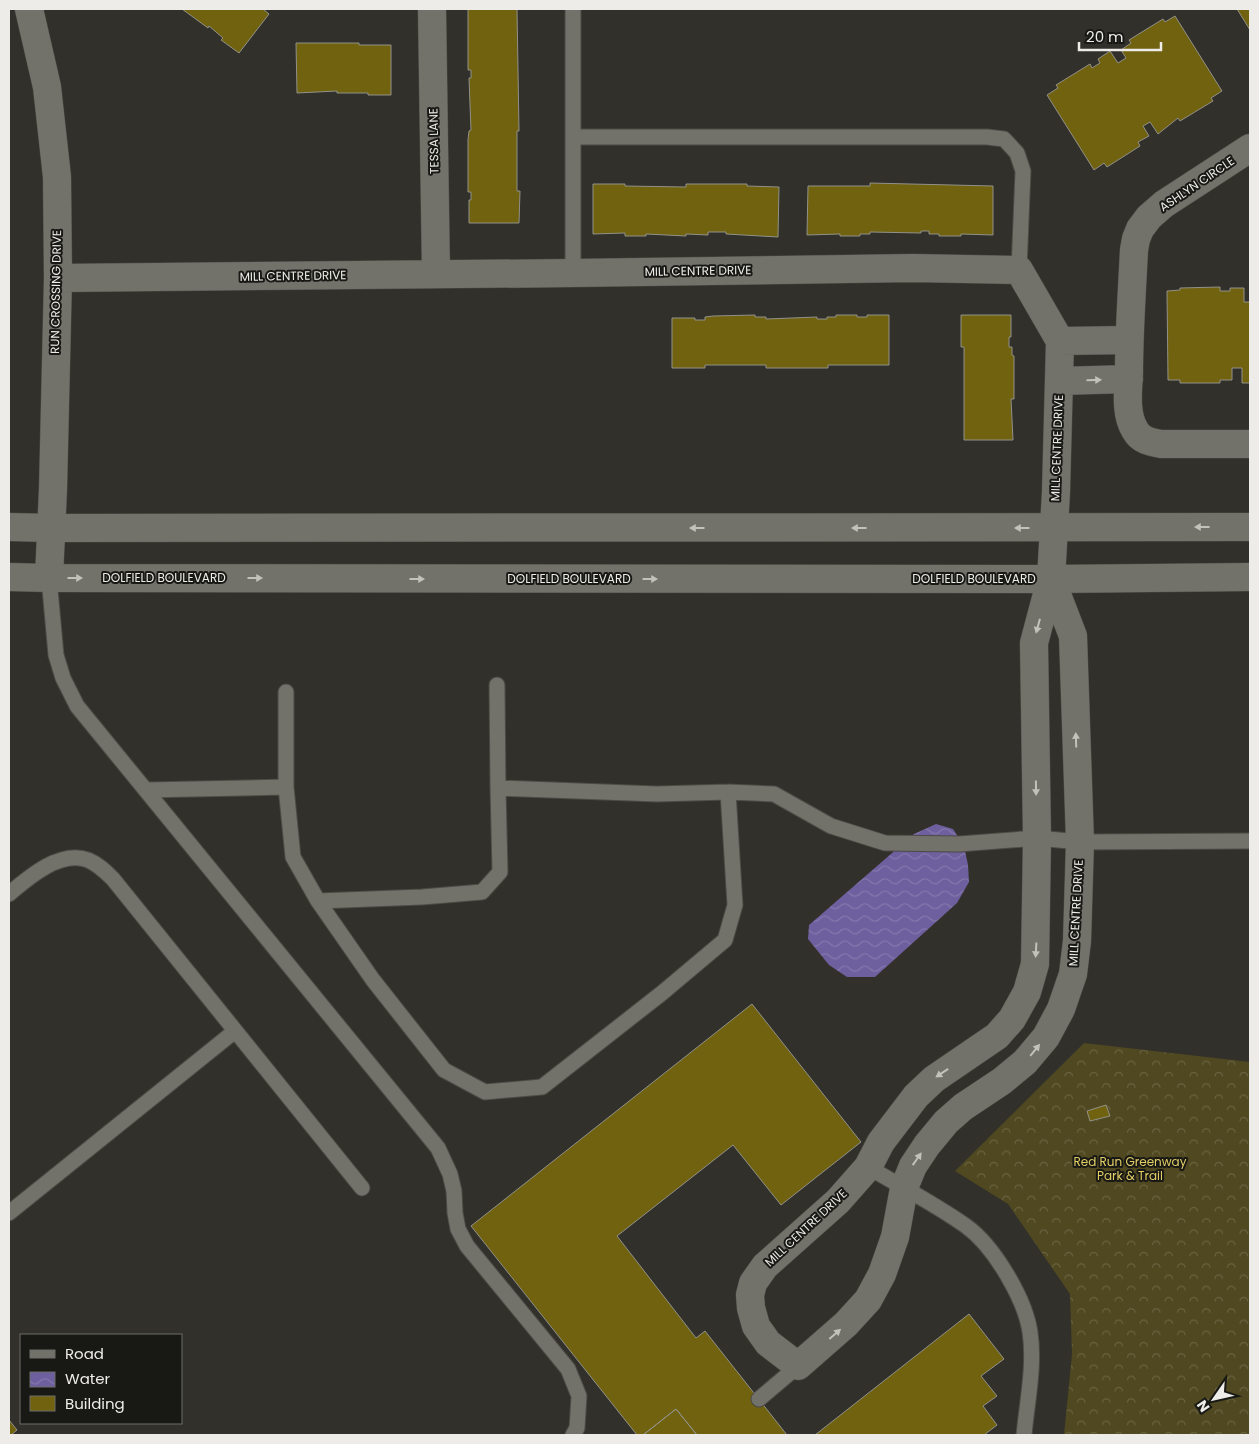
<svg xmlns="http://www.w3.org/2000/svg" width="1259" height="1444" font-family="Poppins,sans-serif">
<style>
.forest{fill:url(#forest-crowns)}
.water{fill:url(#water-waves)}
.building{fill:#70620f;stroke:#929189}
.lines{fill:none;stroke-linecap:round;stroke-linejoin:round}
.service-casing{stroke:#4c4b46;stroke-width:17}
.minor-casing{stroke:#4c4b46;stroke-width:29}
.secondary-casing{stroke:#4c4b46;stroke-width:29}
.service{stroke:#72716a;stroke-width:15}
.minor{stroke:#72716a;stroke-width:28}
.secondary{stroke:#72716a;stroke-width:28}
.oneway{fill:#c2c1bc}
.labels{text-anchor:middle;stroke-width:4;stroke-linejoin:round;paint-order:stroke}
.street-label{font-size:12px;fill:#edece8;stroke:#181815}
.park-label{font-size:12px;fill:#e2ce65;stroke:#181815}
</style>
<defs>
<pattern id="forest-crowns" width="20" height="18" patternUnits="userSpaceOnUse" patternTransform="scale(1.25)"><rect width="20" height="18" fill="#4f4820"/><path d="M2 6a3 3 0 1 1 6 0M12 15a3 3 0 1 1 6 0" fill="none" stroke="#696340"/></pattern>
<pattern id="water-waves" width="16" height="10" patternUnits="userSpaceOnUse" patternTransform="scale(1.25)"><rect width="16" height="10" fill="#6e609f"/><path d="M0 5q4-4 8 0t8 0" fill="none" stroke="#8377ac"/></pattern>
</defs>
<rect width="100%" height="100%" fill="#31302a"/>
<path class="forest" d="M 1084,1043 L 1250,1062 L 1250,1435 L 1064,1435 L 1072,1354 L 1070,1294 L 1008,1204 L 955,1171 Z"/>
<path class="water" d="M 936,824 L 953,829 L 964,846 L 968,865 L 969,882 L 957,903 L 875,977 L 847,977 L 829,965 L 808,939 L 809,925 L 914,834 Z"/>
<path class="building" d="M 182,9 L 263,9 L 269,14 L 239,53 L 221,40 L 223,38 L 209,26 L 208,28 Z
M 468,9 L 517,9 L 519,131 L 517,131 L 517,191 L 520,191 L 519,223 L 469,223 L 469,200 L 471,200 L 471,192 L 468,192 L 468,140 L 469,131 L 471,130 L 469,78 L 471,78 L 471,70 L 468,70 Z
M 1237,9 L 1250,9 L 1250,30 Z
M 1175,16 L 1222,91 L 1211,98 L 1213,101 L 1180,121 L 1178,118 L 1158,134 L 1150,122 L 1143,126 L 1149,136 L 1138,142 L 1140,146 L 1107,167 L 1104,163 L 1094,170 L 1047,95 L 1058,88 L 1056,85 L 1090,64 L 1092,68 L 1100,63 L 1098,59 L 1110,51 L 1118,63 L 1126,58 L 1121,50 L 1131,43 L 1129,40 L 1163,19 L 1165,22 Z
M 296,43 L 359,43 L 359,45 L 391,45 L 391,95 L 368,95 L 368,93 L 337,93 L 337,91 L 297,93 Z
M 870,183 L 993,186 L 993,235 L 961,234 L 961,236 L 939,236 L 939,234 L 929,234 L 929,231 L 921,231 L 921,233 L 870,232 L 870,234 L 860,234 L 860,236 L 840,236 L 840,234 L 807,235 L 808,186 L 870,186 Z
M 593,184 L 625,184 L 625,186 L 686,187 L 686,184 L 747,184 L 747,186 L 779,187 L 778,237 L 726,234 L 726,232 L 708,232 L 708,235 L 686,234 L 686,236 L 646,234 L 646,236 L 625,236 L 625,233 L 593,234 Z
M 1220,287 L 1220,291 L 1230,291 L 1230,288 L 1244,288 L 1244,302 L 1250,302 L 1250,383 L 1242,383 L 1242,368 L 1232,368 L 1232,380 L 1220,380 L 1220,383 L 1180,383 L 1180,380 L 1168,380 L 1167,291 L 1180,290 L 1180,288 Z
M 755,315 L 755,317 L 766,317 L 766,319 L 817,317 L 817,319 L 827,319 L 827,317 L 836,317 L 836,315 L 857,315 L 857,317 L 867,317 L 867,315 L 889,315 L 889,365 L 828,365 L 828,368 L 766,368 L 766,365 L 705,365 L 705,368 L 672,368 L 672,318 L 695,318 L 695,320 L 705,320 L 705,317 L 713,316 Z
M 961,315 L 1011,315 L 1011,337 L 1009,337 L 1009,347 L 1012,347 L 1012,355 L 1014,356 L 1014,399 L 1011,399 L 1013,440 L 964,440 L 964,347 L 961,347 Z
M 752,1004 L 861,1142 L 781,1205 L 733,1145 L 617,1236 L 696,1338 L 705,1331 L 787,1435 L 697,1435 L 676,1409 L 643,1435 L 637,1435 L 471,1226 Z
M 1106,1105 L 1110,1116 L 1090,1121 L 1087,1111 Z
M 969,1314 L 1004,1359 L 981,1376 L 997,1396 L 983,1406 L 997,1425 L 984,1435 L 815,1435 Z
M 676,1409 L 697,1435 L 643,1435 Z
M 9,1420 L 17,1430 L 11,1435 L 9,1435 Z"/>
<g class="lines">
<defs>
<path id="service" d="M 573,9 L 573,273
M 575,137 L 987,137 L 1004,139 L 1017,153 L 1023,171 L 1019,270
M 49,578 L 56,655 L 63,678 L 77,706 L 438,1148 L 450,1174 L 454,1191 L 455,1213 L 458,1229 L 467,1246 L 568,1369 L 579,1396 L 577,1428 L 573,1435
M 497,685 L 498,788
M 286,692 L 286,787
M 146,790 L 286,787 L 293,857 L 318,901 L 422,897 L 482,892 L 500,872 L 498,788 L 657,794 L 728,792 L 774,794 L 831,826 L 885,843 L 959,844 L 1037,838 L 1080,842 L 1250,841
M 9,894 C 29,877 60,850 88,860 C 98,864 106,872 113,879 L 362,1188
M 318,901 L 373,980 L 444,1070 L 485,1092 L 542,1087 L 662,993 L 725,940 L 735,905 L 728,792
M 868,1167 C 900,1186 935,1204 966,1226 C 994,1246 1025,1299 1030,1332 C 1035,1366 1027,1402 1024,1435
M 9,1213 L 235,1031
M 759,1399 L 798,1366"/>
<path id="minor" d="M 29,9 L 47,87 L 57,177 L 58,278 L 53,489 L 49,578
M 432,9 L 436,274
M 1250,148 L 1164,204 L 1149,217 L 1140,229 L 1136,239 L 1134,250 C 1132,291 1129,332 1129,373 C 1128,391 1125,414 1135,430 C 1140,440 1150,442 1161,444 L 1250,444
M 58,278 L 573,273 L 913,268 L 1019,270 L 1060,341 L 1056,492 L 1051,579 L 1034,643 L 1037,838 L 1035,964 L 1027,992 L 1012,1019 L 997,1036 L 934,1079 L 916,1096 L 881,1142 L 868,1167 L 838,1201 L 765,1266 L 753,1283 L 750,1295 L 751,1308 L 756,1326 L 768,1343 L 798,1366 L 846,1324 L 868,1300 L 882,1274 L 895,1237 L 904,1188 L 913,1166 L 927,1145 L 946,1122 L 963,1107 L 1002,1081 L 1025,1062 L 1046,1037 L 1061,1009 L 1073,974 L 1077,941 L 1080,842 L 1073,636 L 1051,579
M 1060,341 L 1129,340
M 1059,381 L 1129,379"/>
<path id="secondary" d="M 9,527 L 51,528 L 1250,527
M 9,577 L 49,578 L 1051,579 L 1250,577"/>
</defs>
<use href="#service" class="service-casing"/>
<use href="#minor" class="minor-casing"/>
<use href="#secondary" class="secondary-casing"/>
<use href="#service" class="service"/>
<use href="#minor" class="minor"/>
<use href="#secondary" class="secondary"/>
</g>
<defs><path id="oneway-solid" d="M-6-.8H1V-3.2L6.5 0L1 3.2V.8H-6Z" transform="scale(1.25)"/></defs>
<g class="oneway">
<use href="#oneway-solid" transform="translate(1094 380) rotate(-2)"/>
<use href="#oneway-solid" transform="translate(1202 527) rotate(180)"/>
<use href="#oneway-solid" transform="translate(697 528) rotate(-180)"/>
<use href="#oneway-solid" transform="translate(859 528) rotate(-180)"/>
<use href="#oneway-solid" transform="translate(1022 528) rotate(-180)"/>
<use href="#oneway-solid" transform="translate(75 578)"/>
<use href="#oneway-solid" transform="translate(255 578)"/>
<use href="#oneway-solid" transform="translate(417 579)"/>
<use href="#oneway-solid" transform="translate(650 579)"/>
<use href="#oneway-solid" transform="translate(1038 626) rotate(105)"/>
<use href="#oneway-solid" transform="translate(1076 740) rotate(-92)"/>
<use href="#oneway-solid" transform="translate(1036 788) rotate(89)"/>
<use href="#oneway-solid" transform="translate(1036 950) rotate(93)"/>
<use href="#oneway-solid" transform="translate(1035 1050) rotate(-51)"/>
<use href="#oneway-solid" transform="translate(942 1073) rotate(146)"/>
<use href="#oneway-solid" transform="translate(917 1159) rotate(-55)"/>
<use href="#oneway-solid" transform="translate(835 1334) rotate(-41)"/>
</g>
<g class="labels">
<g class="street-label">
<text transform="translate(434 141) rotate(-91)" y="4">TESSA LANE</text>
<text transform="translate(1197 184) rotate(-34)" y="4">ASHLYN CIRCLE</text>
<text transform="translate(698 271) rotate(-1)" y="4">MILL CENTRE DRIVE</text>
<text transform="translate(293 276) rotate(-1)" y="4">MILL CENTRE DRIVE</text>
<text transform="translate(56 292) rotate(-89)" y="4">RUN CROSSING DRIVE</text>
<text transform="translate(1057 448) rotate(-88)" y="4">MILL CENTRE DRIVE</text>
<text x="164" y="582">DOLFIELD BOULEVARD</text>
<text x="569" y="583">DOLFIELD BOULEVARD</text>
<text x="974" y="583">DOLFIELD BOULEVARD</text>
<text transform="translate(1076 913) rotate(-87)" y="4">MILL CENTRE DRIVE</text>
<text transform="translate(806 1228) rotate(-43)" y="4">MILL CENTRE DRIVE</text>
</g>
<g class="park-label">
<text x="1130" y="1166">Red Run Greenway<tspan x="1130" dy="14">Park &amp; Trail</tspan></text>
</g>
</g>
<rect width="1259" height="1444" fill="none" stroke="#edece8" stroke-width="20"/>
<rect x="20" y="1334" width="162" height="90" fill="#181815" stroke="#6d6d69"/>
<rect x="30" y="1350" width="25" height="8" fill="#72716a" stroke="#6d6d69"/>
<text x="65" y="1359" font-size="15" fill="#edece8">Road</text>
<rect x="30" y="1372" width="25" height="15" fill="url(#water-waves)" stroke="#6d6d69"/>
<text x="65" y="1384" font-size="15" fill="#edece8">Water</text>
<rect x="30" y="1396" width="25" height="15" fill="#70620f" stroke="#6d6d69"/>
<text x="65" y="1409" font-size="15" fill="#edece8">Building</text>
<g transform="translate(1214 1399) rotate(236)" stroke="#181815" stroke-width="4" paint-order="stroke">
<path d="M0-4L9 19L0 12L-9 19Z" fill="#edece8"/>
<text y="-8" font-size="14" font-weight="bold" text-anchor="middle" fill="#edece8">N</text>
</g>
<path d="M1079 42v8h82v-8" fill="none" stroke="#edece8" stroke-width="2.5"/>
<text x="1086" y="42" font-size="15" fill="#edece8" stroke="#181815" stroke-width="4" paint-order="stroke">20 m</text>
</svg>
